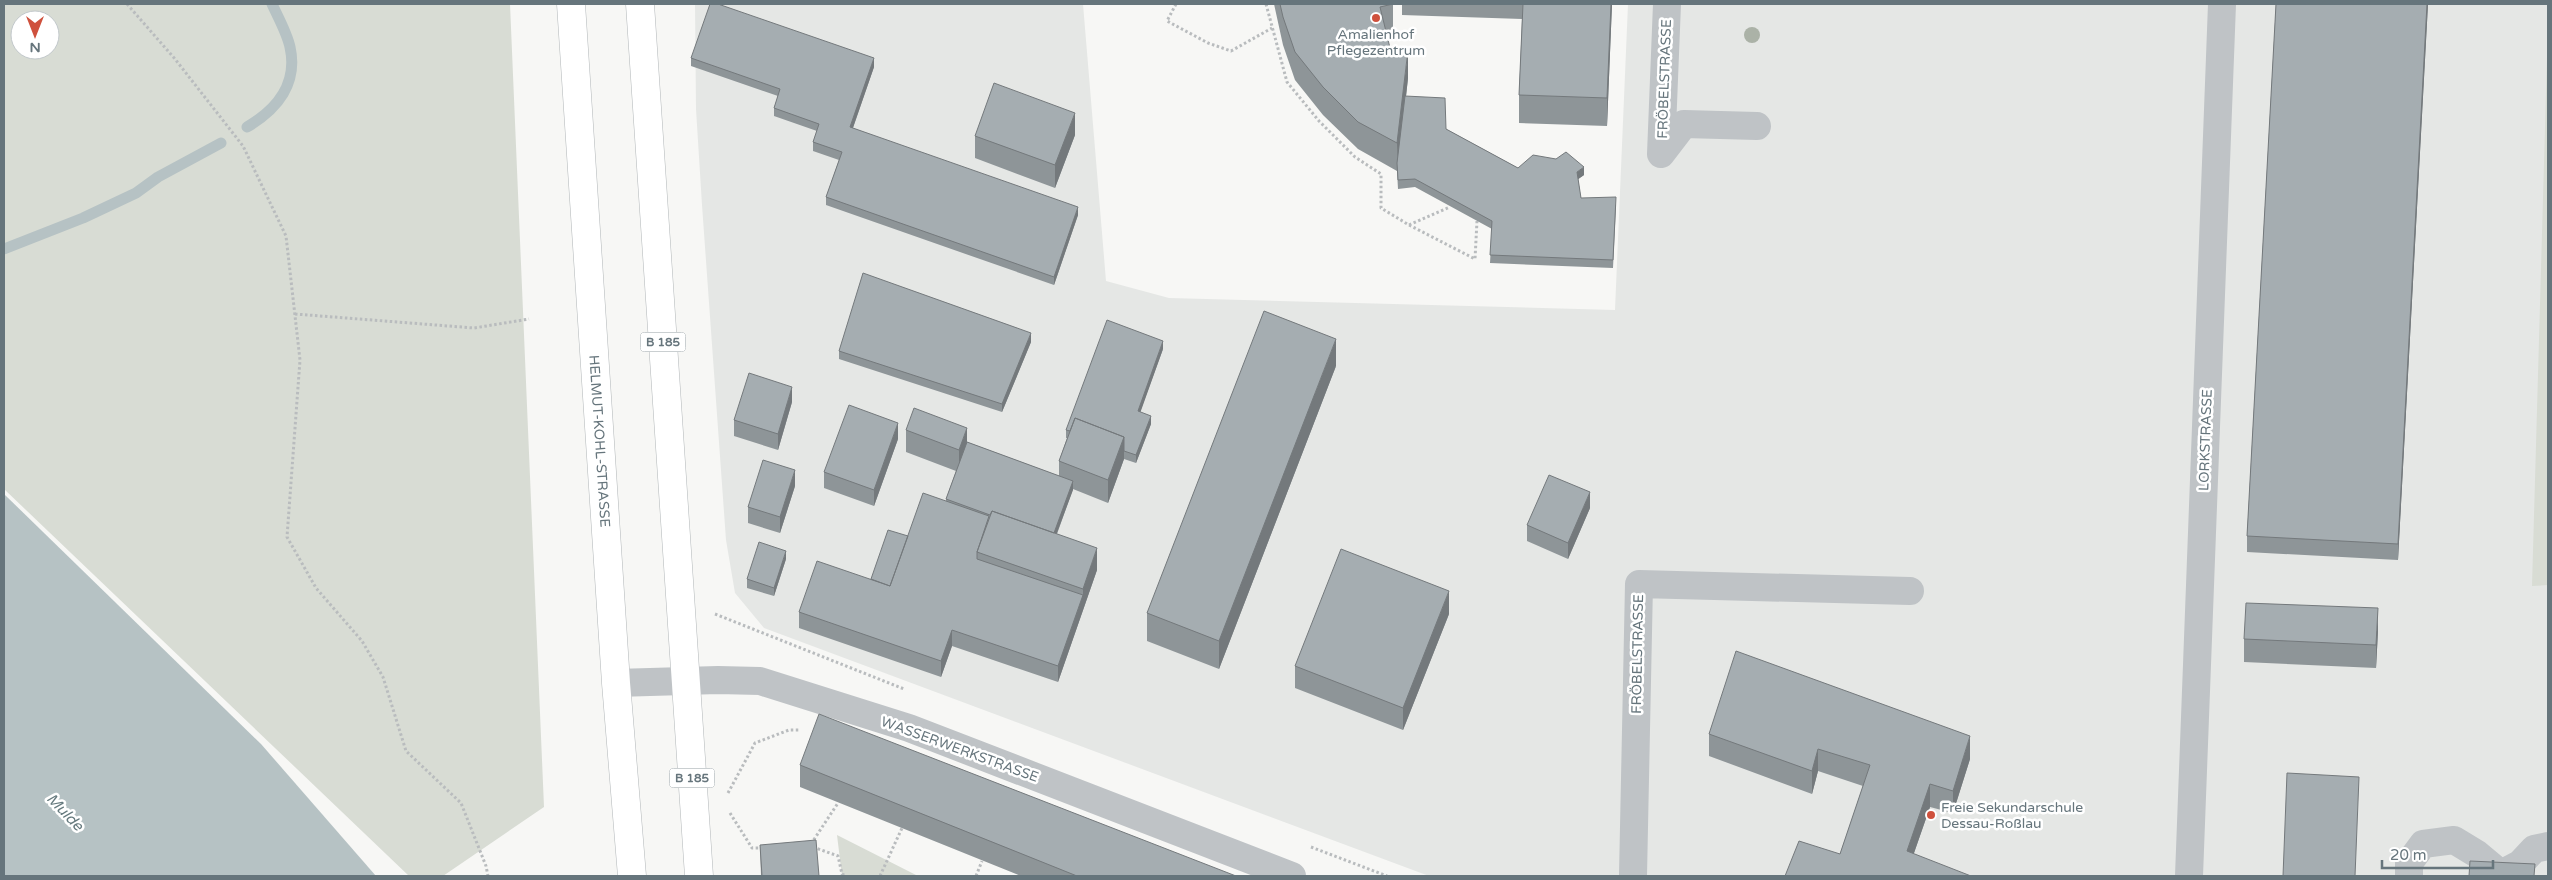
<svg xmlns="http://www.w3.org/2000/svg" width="2552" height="880" font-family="'Varela Round',sans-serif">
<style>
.built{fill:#e5e7e5}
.green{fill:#d8dcd4;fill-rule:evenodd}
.water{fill:#b6c2c4}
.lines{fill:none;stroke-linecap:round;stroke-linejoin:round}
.stream{stroke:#b6c2c4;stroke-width:11}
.major-casing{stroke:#b1b6b8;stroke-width:29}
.path{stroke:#b9bcbe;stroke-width:3;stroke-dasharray:2.5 2.5;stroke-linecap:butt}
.minor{stroke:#bfc3c6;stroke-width:28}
.major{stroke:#fff;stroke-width:28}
.tree{fill:#abb2a7}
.wall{fill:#8e9598}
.shaded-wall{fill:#74797c}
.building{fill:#a5adb1;stroke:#74797c}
.poi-dot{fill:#cf513d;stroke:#fff;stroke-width:2}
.labels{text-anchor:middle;stroke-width:5;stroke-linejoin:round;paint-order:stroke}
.shield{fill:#fff;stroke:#949ea3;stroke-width:1}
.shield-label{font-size:12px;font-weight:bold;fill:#66757c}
.poi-label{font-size:14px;fill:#66757c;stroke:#fff}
.street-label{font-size:14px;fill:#66757c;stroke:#fff}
.water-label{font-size:15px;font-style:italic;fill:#667a7e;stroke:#fff}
</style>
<rect width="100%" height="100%" fill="#f7f7f5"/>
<path class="built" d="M 695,4 L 1083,4 L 1106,281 L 1169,298 L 1615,310 L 1628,4 L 2548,4 L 2548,876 L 1429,876 L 764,628 L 735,593 L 726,540 L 702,205 L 696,109 Z"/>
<path class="green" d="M 4,4 L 510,4 L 544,807 L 443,876 L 409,876 L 4,489 ZM 20,20 L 50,20 L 50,50 L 20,50 Z
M 2548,22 L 2548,585 L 2532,586 Z
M 837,835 L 918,876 L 842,876 Z"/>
<path class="water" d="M 4,494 L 261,744 L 376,876 L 4,876 Z"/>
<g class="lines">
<path class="stream" d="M 247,127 C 278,109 298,83 290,47 C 287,33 278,17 272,4
M 4,249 L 83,218 L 136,193 L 158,177 L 221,143"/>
<defs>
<g id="major">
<path id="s1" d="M 571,4 L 616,683 L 632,876"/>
<path d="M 640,4 L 699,876"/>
</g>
</defs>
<use href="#major" class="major-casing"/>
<path class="path" d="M 127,4 L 175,59 L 243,146 L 286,236 L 300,360 L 287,537 L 316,588 L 362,641 L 383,677 L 406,751 L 461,803 L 486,866 L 488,876
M 1176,4 L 1167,21 L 1208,43 L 1231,51 L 1272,28
M 1266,4 L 1287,82 L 1319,121 L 1355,157 L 1381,174 L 1381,208 L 1409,225 L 1475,259 L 1477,221
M 1409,225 L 1450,207
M 295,314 L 474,328 L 529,319
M 715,614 L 904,689
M 728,793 L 755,743 L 789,730 L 800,730
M 730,813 L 752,848 L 762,848
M 811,844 L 838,803
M 813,847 L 838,856 L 842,874 L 846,876
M 1311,847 L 1387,876
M 880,876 L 902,828
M 976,876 L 982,861"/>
<path class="minor" d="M 1661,154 L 1667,4
M 1661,154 L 1684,124 L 1757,126
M 616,683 L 718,680 L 760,681 L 909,728 L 1292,876
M 1633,876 L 1639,584 L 1910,591
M 2189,876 L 2222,4
M 2409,876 L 2409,863 L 2423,844 L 2454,840 L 2477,854 L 2501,874 L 2520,864 L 2534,849 L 2548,846"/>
<use href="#major" class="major"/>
</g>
<circle class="tree" cx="1752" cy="35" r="8"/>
<path class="wall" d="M 1274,4 L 1393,4 L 1393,32 L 1386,33 L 1392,56 L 1408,78 L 1406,96 L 1446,129 L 1518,168 L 1584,175 L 1578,179 L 1581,198 L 1616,205 L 1613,268 L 1490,263 L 1492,229 L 1415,187 L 1398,189 L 1397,171 L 1358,149 L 1323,115 L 1295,80 L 1283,45 Z
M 1402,4 L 1612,4 L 1607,126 L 1519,123 L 1519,95 L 1522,19 L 1402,15 Z
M 2276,4 L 2428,4 L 2398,560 L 2247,552 L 2247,536 Z
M 691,58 L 874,67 L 853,128 L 1078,215 L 1054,285 L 826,205 L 826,197 L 839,160 L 813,151 L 813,142 L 817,131 L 774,116 L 774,108 L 778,96 L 691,66 Z
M 1075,135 L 1055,188 L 975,158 L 975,136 Z
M 1031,342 L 1002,412 L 839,359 L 839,351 Z
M 1163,349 L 1140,412 L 1151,424 L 1136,463 L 1124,459 L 1108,503 L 1073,489 L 1057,534 L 1097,570 L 1058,682 L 952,646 L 941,677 L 799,628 L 799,612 L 871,579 L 908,536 L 946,501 L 946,499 L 956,471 L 906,452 L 906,430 L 967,442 L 1059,476 L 1059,461 L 1067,438 L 1066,438 L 1066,430 Z
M 1336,366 L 1219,669 L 1147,641 L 1147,613 Z
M 792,402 L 778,450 L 734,436 L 734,420 Z
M 898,439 L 874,506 L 824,488 L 824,472 Z
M 795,486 L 780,533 L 748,523 L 748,507 Z
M 1590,508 L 1568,559 L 1527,541 L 1527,525 Z
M 786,559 L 774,596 L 747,588 L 747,579 Z
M 1449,614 L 1403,730 L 1295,688 L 1295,666 Z
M 2378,631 L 2376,668 L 2244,662 L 2244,639 Z
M 1709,734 L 1970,759 L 1953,813 L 1930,807 L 1914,853 L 1840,854 L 1863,786 L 1818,771 L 1812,794 L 1709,756 Z
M 800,765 L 1236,876 L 1021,876 L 800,787 Z
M 760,845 L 819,876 L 761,876 Z"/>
<path class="shaded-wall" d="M 1611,4 L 1612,4 L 1607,126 L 1607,98 Z
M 2427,4 L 2428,4 L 2398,560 L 2398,544 Z
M 1408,50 L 1408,78 L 1398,169 L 1397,143 Z
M 874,58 L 874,67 L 850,136 L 850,127 Z
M 1075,113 L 1075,135 L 1055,188 L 1055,165 Z
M 1584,167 L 1584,175 L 1577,180 L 1577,172 Z
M 1078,207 L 1078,215 L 1054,285 L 1054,277 Z
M 1031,333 L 1031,342 L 1002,412 L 1002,404 Z
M 1336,339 L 1336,366 L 1219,669 L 1219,641 Z
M 1163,341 L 1163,349 L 1138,419 L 1138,411 Z
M 792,387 L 792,402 L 778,450 L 778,434 Z
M 1151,416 L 1151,424 L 1136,463 L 1136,455 Z
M 898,423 L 898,439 L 874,506 L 874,490 Z
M 967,428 L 967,450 L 959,472 L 959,450 Z
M 1124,437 L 1124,459 L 1108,503 L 1108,480 Z
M 795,470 L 795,486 L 780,533 L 780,517 Z
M 1073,481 L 1073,490 L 1052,546 L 1052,538 Z
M 1590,492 L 1590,508 L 1568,559 L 1568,543 Z
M 1097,548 L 1097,570 L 1058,682 L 1058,666 L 1083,595 L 1083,589 Z
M 786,551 L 786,559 L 774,596 L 774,588 Z
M 1449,591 L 1449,614 L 1403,730 L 1403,708 Z
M 2378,608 L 2378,631 L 2376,668 L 2376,645 Z
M 952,630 L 952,646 L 941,677 L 941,661 Z
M 1970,736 L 1970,759 L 1953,813 L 1953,791 Z
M 1818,749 L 1818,771 L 1812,794 L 1812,771 Z
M 1930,784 L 1930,807 L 1907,873 L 1907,851 Z"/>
<path class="building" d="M 710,4 L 718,4 L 874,58 L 850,127 L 1078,207 L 1054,277 L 826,197 L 842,152 L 813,142 L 819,124 L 774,108 L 780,89 L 691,58 Z
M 1280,4 L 1393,4 L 1380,7 L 1392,56 L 1408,50 L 1397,143 L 1358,122 L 1323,87 L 1295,52 L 1283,17 Z
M 1523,4 L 1611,4 L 1607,98 L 1519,95 Z
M 2276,4 L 2427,4 L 2398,544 L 2247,536 Z
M 994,83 L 1075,113 L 1055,165 L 975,136 Z
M 1405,96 L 1445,98 L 1446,129 L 1518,168 L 1533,155 L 1556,159 L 1566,152 L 1584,167 L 1577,172 L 1581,198 L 1616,197 L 1613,260 L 1490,255 L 1492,221 L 1415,179 L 1398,180 L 1397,163 Z
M 863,273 L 1031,333 L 1002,404 L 839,351 Z
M 1264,311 L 1336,339 L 1219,641 L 1147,613 Z
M 1107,320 L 1163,341 L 1138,411 L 1151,416 L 1136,455 L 1124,451 L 1124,437 L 1075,418 L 1070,431 L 1066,430 Z
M 749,373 L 792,387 L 778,434 L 734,420 Z
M 849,405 L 898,423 L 874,490 L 824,472 Z
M 914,408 L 967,428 L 959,450 L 906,430 Z
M 1075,418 L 1124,437 L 1108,480 L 1059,461 Z
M 967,442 L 1073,481 L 1054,533 L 992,511 L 990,515 L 946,499 Z
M 763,460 L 795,470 L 780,517 L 748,507 Z
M 1549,475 L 1590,492 L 1568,543 L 1527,525 Z
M 923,493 L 989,516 L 977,552 L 977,559 L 1083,595 L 1058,666 L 952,630 L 941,661 L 799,612 L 817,561 L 890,586 Z
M 992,511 L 1097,548 L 1083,589 L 977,552 Z
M 888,530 L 908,536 L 890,586 L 871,579 Z
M 759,542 L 786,551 L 774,588 L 747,579 Z
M 1341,549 L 1449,591 L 1403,708 L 1295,666 Z
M 2246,603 L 2378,608 L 2376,645 L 2244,639 Z
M 1736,651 L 1970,736 L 1953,791 L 1930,784 L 1907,851 L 1971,876 L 1785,876 L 1799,841 L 1840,854 L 1870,765 L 1818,749 L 1812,771 L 1709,734 Z
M 819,714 L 1236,876 L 1077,876 L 800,765 Z
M 2287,773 L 2359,777 L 2355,876 L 2283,876 Z
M 816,840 L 819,876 L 762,876 L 760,845 Z
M 2470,861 L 2535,864 L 2534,876 L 2469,876 Z"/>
<g class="poi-dot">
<circle cx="1376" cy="18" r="5"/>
<circle cx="1931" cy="815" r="5"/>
</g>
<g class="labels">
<g class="shield">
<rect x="640.5" y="332.5" width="45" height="19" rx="4"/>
<rect x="669.5" y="768.5" width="45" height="19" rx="4"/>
</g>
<g class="shield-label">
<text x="663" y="346">B 185</text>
<text x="692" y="782">B 185</text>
</g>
<g class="poi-label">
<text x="1376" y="39">Amalienhof<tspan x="1376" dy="16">Pflegezentrum</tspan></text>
<text x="1941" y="812" text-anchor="start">Freie Sekundarschule<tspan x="1941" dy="16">Dessau-Roßlau</tspan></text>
</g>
<g class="street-label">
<text transform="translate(1664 79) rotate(-88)" y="5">FRÖBELSTRASSE</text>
<text dy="5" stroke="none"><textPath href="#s1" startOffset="438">HELMUT-KOHL-STRASSE</textPath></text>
<text transform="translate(2205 440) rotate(-88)" y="5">LORKSTRASSE</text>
<text transform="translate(1637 654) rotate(-89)" y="5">FRÖBELSTRASSE</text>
<text transform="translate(960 749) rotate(20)" y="5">WASSERWERKSTRASSE</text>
</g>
<g class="water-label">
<text transform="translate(65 812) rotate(46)" y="5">Mulde</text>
</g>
</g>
<rect width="2552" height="880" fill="none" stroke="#66757c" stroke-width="10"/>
<g transform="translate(35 35) rotate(180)"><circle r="24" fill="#ffffff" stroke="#c2c8cb"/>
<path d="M0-4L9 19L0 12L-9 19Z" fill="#cf513d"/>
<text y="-8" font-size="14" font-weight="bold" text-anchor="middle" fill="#66757c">N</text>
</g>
<path d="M2382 860v8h111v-8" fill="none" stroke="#66757c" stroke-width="2.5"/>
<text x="2390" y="860" font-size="15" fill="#66757c" stroke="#ffffff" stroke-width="4" paint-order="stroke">20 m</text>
</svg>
